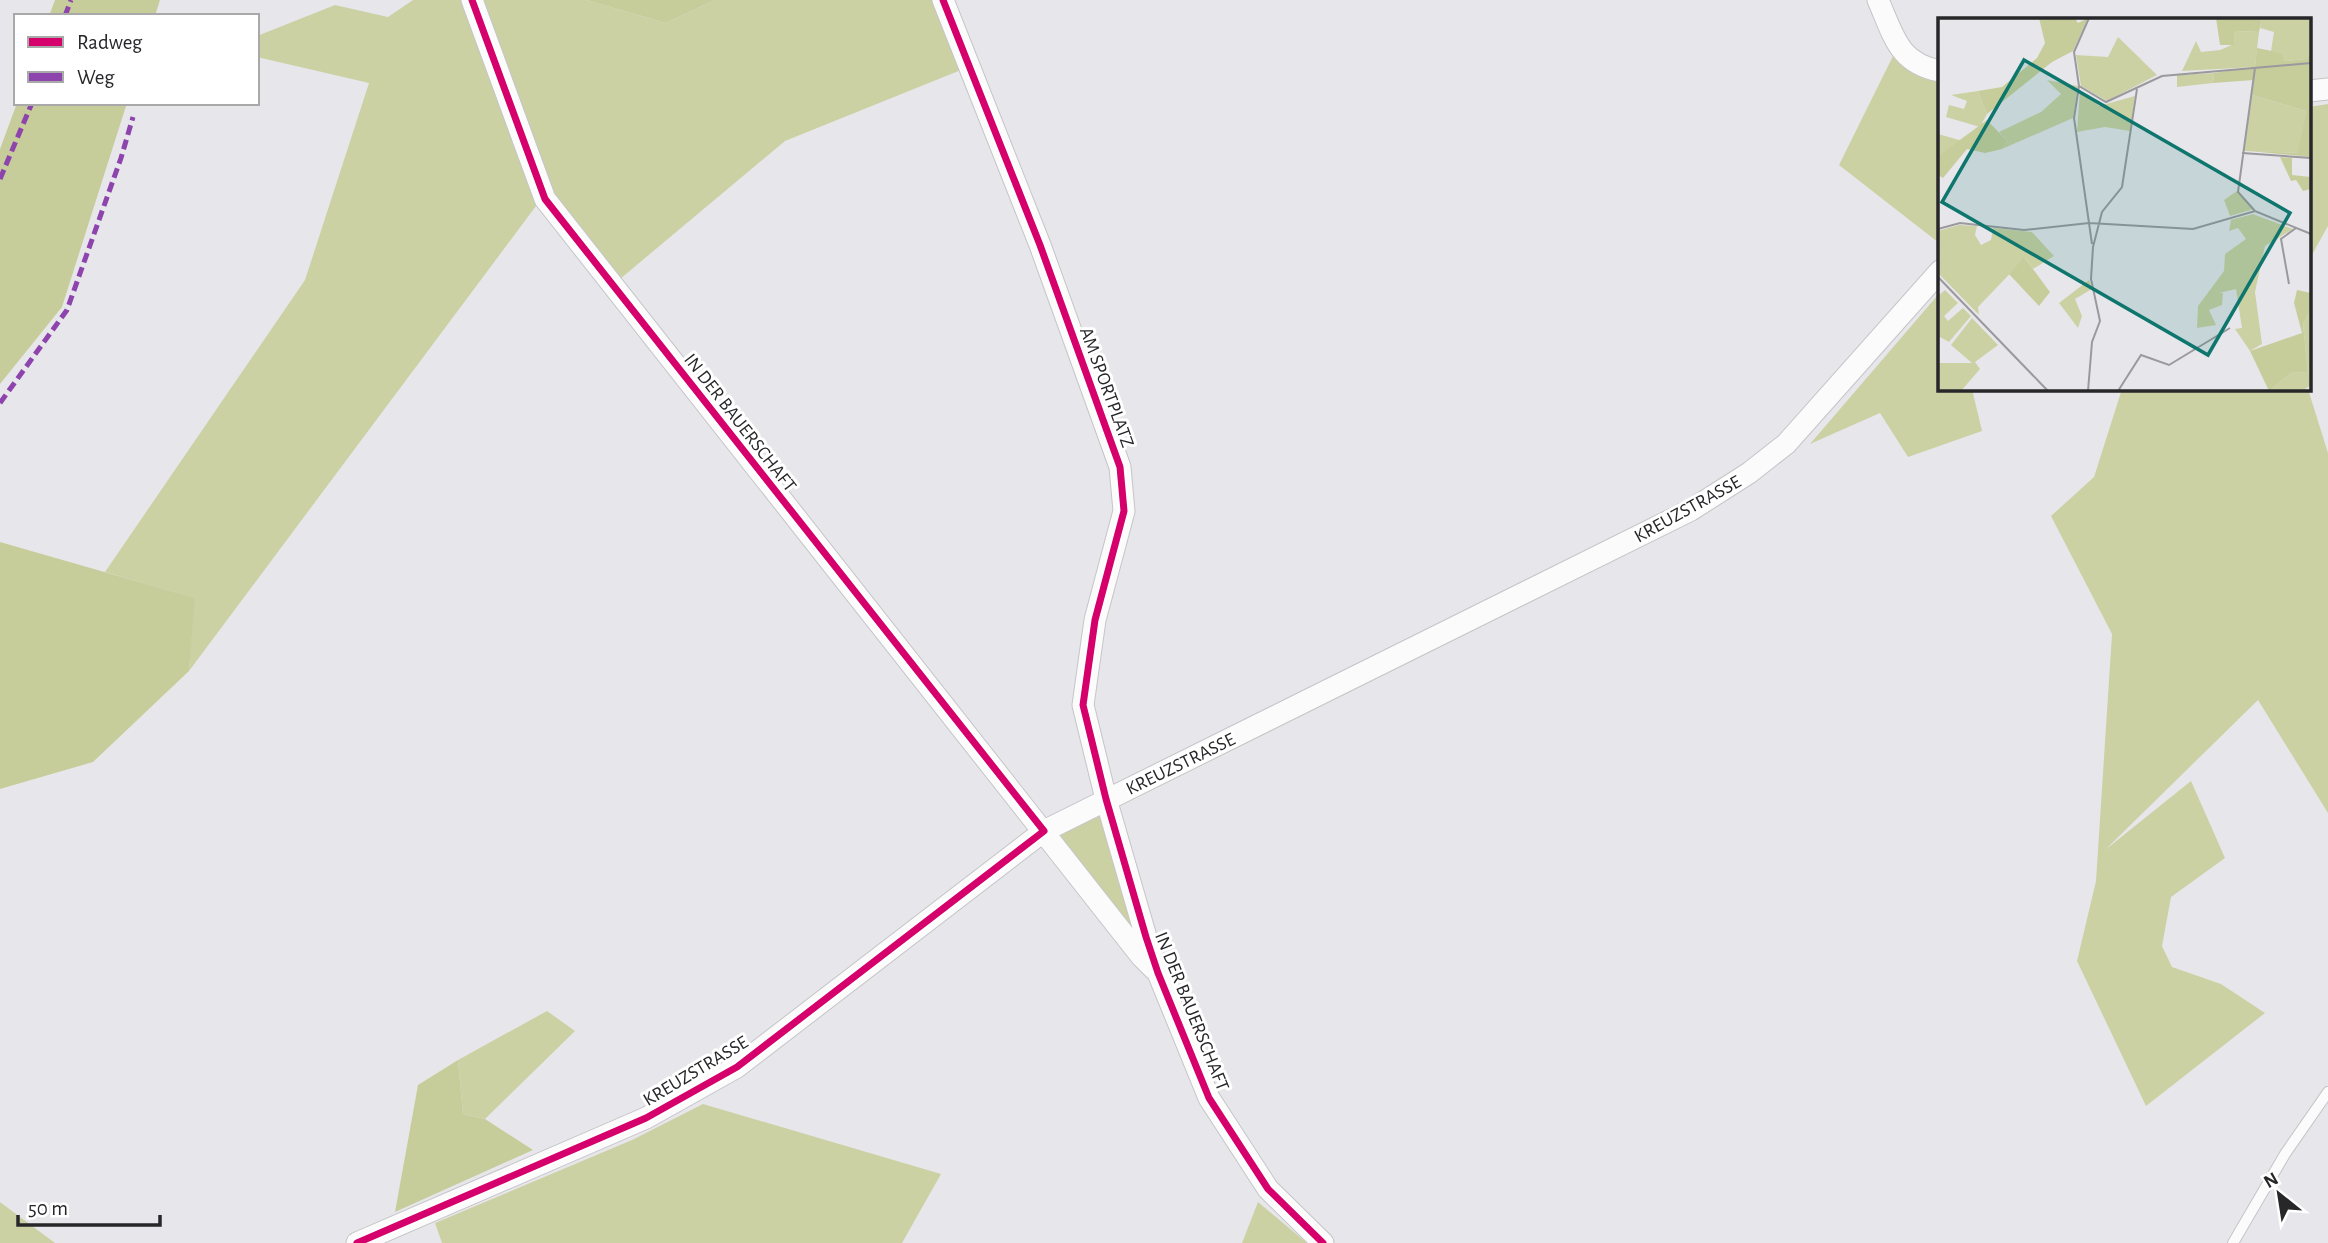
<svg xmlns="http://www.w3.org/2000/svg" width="2328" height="1243" font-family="'Alegreya Sans',sans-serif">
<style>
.green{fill:#ccd1a4}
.forest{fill:#c7cd9a}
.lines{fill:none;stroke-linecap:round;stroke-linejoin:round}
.lane-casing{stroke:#c5c5c8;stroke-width:12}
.street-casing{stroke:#c5c5c8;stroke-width:23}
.lane{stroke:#fbfbfc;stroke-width:10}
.street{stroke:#fbfbfc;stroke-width:21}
.quiet{stroke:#8e44ad;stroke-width:5;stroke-dasharray:10 5;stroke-linecap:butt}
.cycleway-casing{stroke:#fff;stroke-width:11}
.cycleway{stroke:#d6006c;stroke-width:7}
.labels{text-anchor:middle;stroke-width:6;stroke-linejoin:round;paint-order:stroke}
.street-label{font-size:19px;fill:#27272a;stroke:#fff}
.inset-road{fill:none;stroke:#9a9a9e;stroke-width:2}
.view{fill:#0f766e;fill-opacity:0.15;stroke:#0f766e;stroke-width:3.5}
.inset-edge{fill:none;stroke:#27272a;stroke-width:3.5}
</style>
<rect width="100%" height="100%" fill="#e7e7eb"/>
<path class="green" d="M 413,0 L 465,0 L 539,202 L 189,671 L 194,598 L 105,572 L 305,280 L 369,83 L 257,57 L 257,36 L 335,5 L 388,17 Z
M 481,0 L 586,0 L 666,23 L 715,0 L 933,0 L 961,70 L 785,141 L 620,279 L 552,197 Z
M 1893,56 L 1925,74 L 1939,77 L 1939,243 L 1839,165 Z
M 2328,104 L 2328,226 L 2309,260 L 2309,107 Z
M 1937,296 L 1940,297 L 1940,388 L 1972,389 L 1982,431 L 1908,457 L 1880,413 L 1810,444 Z
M 2122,389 L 2308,389 L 2328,453 L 2328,813 L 2258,700 L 2105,850 L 2191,781 L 2225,858 L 2171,897 L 2162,946 L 2172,967 L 2221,984 L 2265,1013 L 2146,1106 L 2077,961 L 2096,881 L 2112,634 L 2051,516 L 2094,477 Z
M 1101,815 L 1138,931 L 1133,934 L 1060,835 Z
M 547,1011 L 575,1031 L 485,1119 L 463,1114 L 458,1060 Z
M 703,1104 L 941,1174 L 902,1243 L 442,1243 L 435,1223 L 632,1140 Z
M 0,1202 L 55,1243 L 0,1243 Z
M 1258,1202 L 1307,1243 L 1242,1243 Z"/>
<path class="forest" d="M 55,0 L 160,0 L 155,16 L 49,16 Z
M 586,0 L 715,0 L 666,23 Z
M 17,103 L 127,103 L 62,307 L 0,384 L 0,149 Z
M 0,542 L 195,598 L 189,671 L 93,762 L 0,789 Z
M 458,1060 L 463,1114 L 485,1119 L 533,1150 L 395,1212 L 418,1085 Z"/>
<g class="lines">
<defs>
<path id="lane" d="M 2233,1243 L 2285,1154 L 2328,1092"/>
<path id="street" d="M 472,0 L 545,199 L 1141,956 L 1154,969
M 943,0 L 1040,245 L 1120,467 L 1124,511 L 1095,620 L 1083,705 L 1106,799 L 1146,937 L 1158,973 L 1209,1098 L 1268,1189 L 1323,1243
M 1878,0 C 1894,36 1898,63 1940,71
M 2309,91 L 2328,89
M 357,1243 L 646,1118 L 737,1067 L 1044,831 L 1691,510 L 1749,473 L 1786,444 L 1940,271"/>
</defs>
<use href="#lane" class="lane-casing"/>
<use href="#street" class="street-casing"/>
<use href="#lane" class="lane"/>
<use href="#street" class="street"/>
<path class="quiet" d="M 65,16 L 71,0
M 0,179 L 32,103
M 0,403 L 67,310 L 121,158 L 133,117"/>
<defs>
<path id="cycleway" d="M 943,0 L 1040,245 L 1120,467 L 1124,511 L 1095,620 L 1083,705 L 1106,799 L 1146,937 L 1158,973 L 1209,1098 L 1268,1189 L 1323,1243
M 357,1243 L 646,1118 L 737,1067 L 1044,831 L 545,199 L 472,0"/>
</defs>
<use href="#cycleway" class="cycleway-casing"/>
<use href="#cycleway" class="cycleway"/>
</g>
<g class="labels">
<g class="street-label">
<text transform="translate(1108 387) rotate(70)" y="7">AM SPORTPLATZ</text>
<text transform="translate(741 422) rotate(52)" y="7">IN DER BAUERSCHAFT</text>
<text transform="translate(1687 508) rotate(-29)" y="7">KREUZSTRASSE</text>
<text transform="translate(1180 763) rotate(-26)" y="7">KREUZSTRASSE</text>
<text transform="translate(1193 1011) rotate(68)" y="7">IN DER BAUERSCHAFT</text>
<text transform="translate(695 1070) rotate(-31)" y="7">KREUZSTRASSE</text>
</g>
</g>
<g transform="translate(1938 18)">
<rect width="373" height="373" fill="#e7e7eb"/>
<path d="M 324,0 L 373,0 L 373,33 L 368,41 L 347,43 L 344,35 L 333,33 L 336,14 L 322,10 ZM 297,13 L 321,14 L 317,49 L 244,53 L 258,23 L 263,34 L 282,32 L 296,26 ZM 180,19 L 219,57 L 169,83 L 143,68 L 138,37 L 170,39 ZM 276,55 L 275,65 L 239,69 L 239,57 ZM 109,62 L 140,68 L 135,100 L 64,131 L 69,123 L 61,114 L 103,94 L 123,76 ZM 142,72 L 161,88 L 197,78 L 192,113 L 167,109 L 139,114 ZM 40,73 L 49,96 L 42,109 L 8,99 L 11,87 L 26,91 L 29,83 L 13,77 ZM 314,77 L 368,93 L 361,135 L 306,133 ZM 0,116 L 25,123 L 0,138 ZM 299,173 L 316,191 L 292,198 L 286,182 ZM 315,196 L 355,211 L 327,228 L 317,274 L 324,326 L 312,333 L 297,311 L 304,310 L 298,271 L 281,275 L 285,275 L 284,287 L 271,292 L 278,307 L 259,310 L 260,288 L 286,253 L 287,236 L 308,221 L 300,210 L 291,213 L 293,202 ZM 21,207 L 39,208 L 37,217 L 43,227 L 53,222 L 55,210 L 94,214 L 116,238 L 95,251 L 87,240 L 40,289 L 41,297 L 0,255 L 0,213 ZM 151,262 L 154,271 L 137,281 L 144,298 L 140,310 L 121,285 ZM 7,272 L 20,285 L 6,298 L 10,303 L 25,290 L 33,298 L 11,324 L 2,319 L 0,322 L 0,278 ZM 373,291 L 373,367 L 364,373 L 331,373 L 354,354 L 370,355 L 365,306 ZM 34,300 L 60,327 L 37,344 L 42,351 L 23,373 L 0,373 L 0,345 L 34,345 L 13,327 Z" fill="#ccd1a4"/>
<path d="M 101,0 L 137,0 L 140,5 L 150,0 L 135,33 L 114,44 L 49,96 L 40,73 L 64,69 L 99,40 L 107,25 ZM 324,0 L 321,14 L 297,13 L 296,27 L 282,27 L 278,0 ZM 319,30 L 344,35 L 347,43 L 368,41 L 373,33 L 373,139 L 311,133 L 360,135 L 368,93 L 314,77 L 316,62 L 275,65 L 276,55 L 317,49 ZM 49,102 L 69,123 L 64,131 L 47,135 L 29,131 L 5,160 L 0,157 L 0,138 ZM 342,139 L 354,140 L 354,157 L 373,159 L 373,171 L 365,173 L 358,162 L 353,163 ZM 86,239 L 112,274 L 101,288 L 71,256 ZM 359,272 L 373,275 L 373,291 L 365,306 L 370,355 L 354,354 L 331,373 L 312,333 L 364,315 L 356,285 Z" fill="#c7cd9a"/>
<path class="inset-road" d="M 151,0 L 136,34 L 141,68 L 136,100 L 154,226M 317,50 L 300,174 L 317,193M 141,68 L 168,84 L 224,58 L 373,45M 304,135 L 373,140M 0,211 L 22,205 L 86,212 L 151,205 L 255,211 L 317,193 L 373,216M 0,259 L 110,373M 351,266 L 343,221 L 358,210M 150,373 L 154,324 L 162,303 L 153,261 L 155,229 L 164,194 L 184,169 L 199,71M 180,373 L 203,337 L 231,347 L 292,310"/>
<path class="view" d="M 86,42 L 352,195 L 270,337 L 4,184 Z"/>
<rect width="373" height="373" class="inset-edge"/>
</g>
<rect x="14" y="14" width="245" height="91" fill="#ffffff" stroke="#a9a9aa" stroke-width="2"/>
<rect x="28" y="37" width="35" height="10" fill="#d6006c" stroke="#a9a9aa" stroke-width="2"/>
<text x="77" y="49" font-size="21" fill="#27272a">Radweg</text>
<rect x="28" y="72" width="35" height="10" fill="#8e44ad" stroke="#a9a9aa" stroke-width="2"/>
<text x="77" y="84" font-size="21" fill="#27272a">Weg</text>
<g transform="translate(2279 1194) rotate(330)" stroke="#ffffff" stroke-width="5" paint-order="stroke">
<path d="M0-5L12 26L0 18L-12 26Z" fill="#27272a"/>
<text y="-10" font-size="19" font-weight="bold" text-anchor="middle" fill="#27272a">N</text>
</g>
<path d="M18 1215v10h142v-10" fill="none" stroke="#27272a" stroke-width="3.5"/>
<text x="28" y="1215" font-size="21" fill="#27272a" stroke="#ffffff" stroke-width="5" paint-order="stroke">50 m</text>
</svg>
